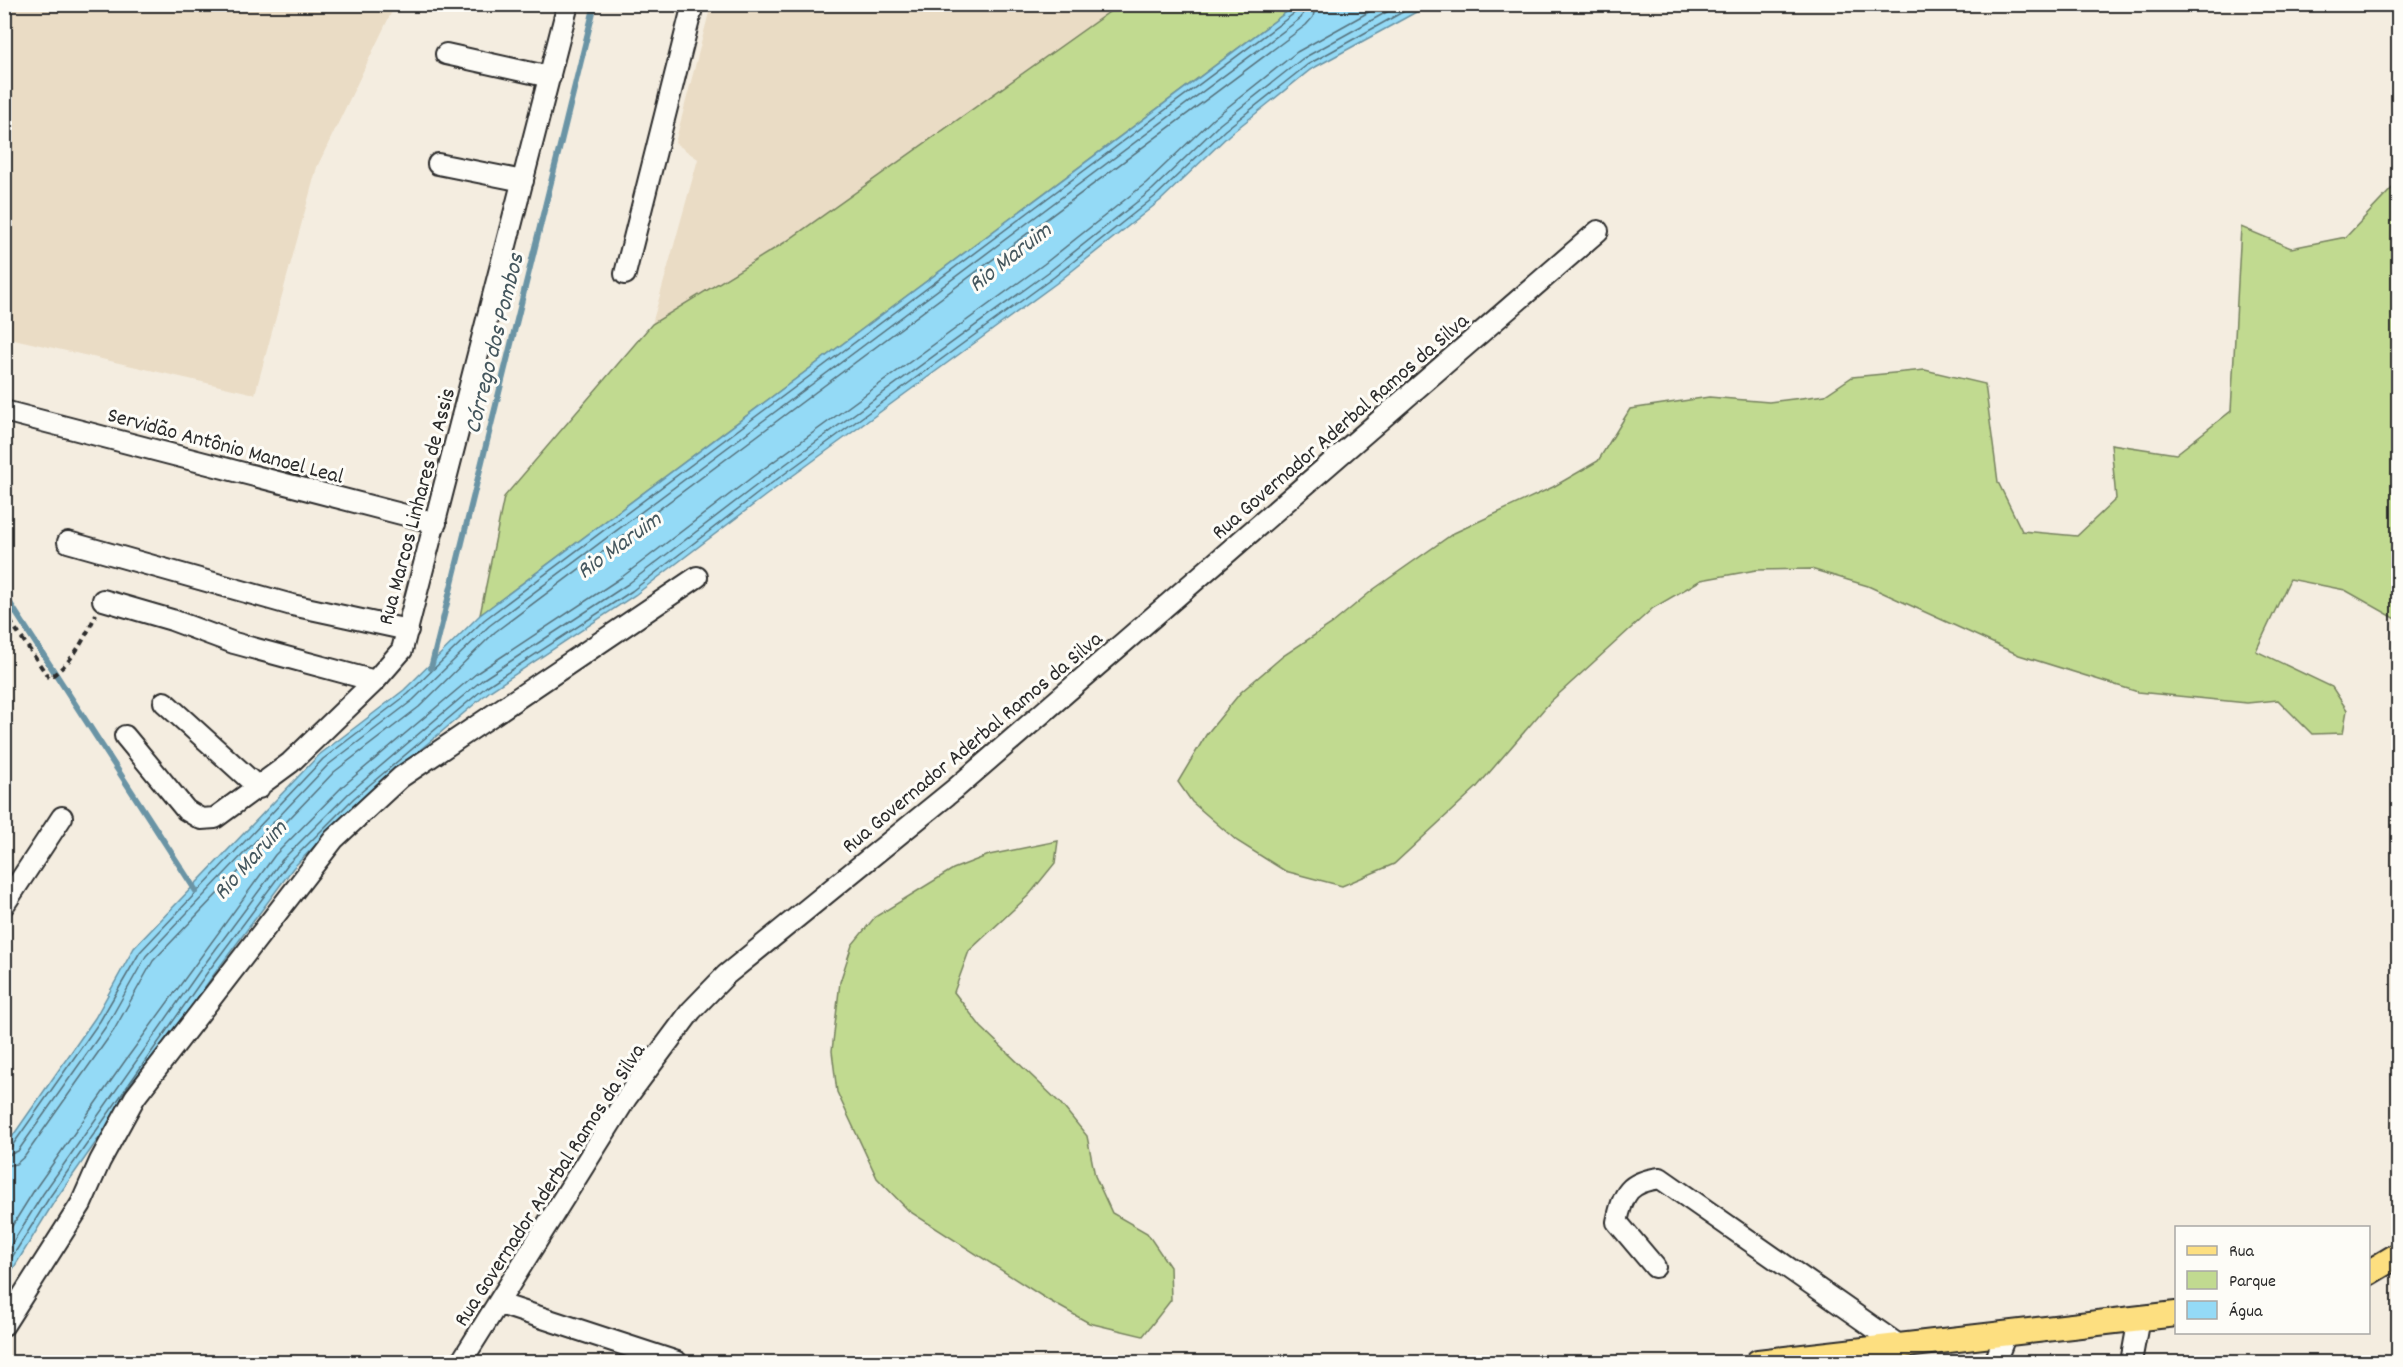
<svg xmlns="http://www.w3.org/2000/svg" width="2403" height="1367" font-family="Dekko,sans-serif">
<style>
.built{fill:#eadcc5}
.green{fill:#c1da90;stroke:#76825e;stroke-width:1.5}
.water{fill:#94daf6;stroke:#6a94a5;stroke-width:1.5}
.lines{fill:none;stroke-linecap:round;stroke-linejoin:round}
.shore{stroke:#55717c;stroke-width:1.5}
.stream{stroke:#6a94a5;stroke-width:6}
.minor-casing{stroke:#2b2b2b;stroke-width:24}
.major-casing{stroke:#2b2b2b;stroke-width:28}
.path{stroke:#2b2b2b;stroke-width:4;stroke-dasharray:6 4.5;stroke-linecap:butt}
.minor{stroke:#fdfcf7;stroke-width:20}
.major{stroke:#fddf80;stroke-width:24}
.labels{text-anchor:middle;stroke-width:6;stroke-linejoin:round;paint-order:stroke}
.street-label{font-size:22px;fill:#2b2b2b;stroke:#fdfcf7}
.water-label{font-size:24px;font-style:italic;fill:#45575e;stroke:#fdfcf7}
</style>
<rect width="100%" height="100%" fill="#f4ede0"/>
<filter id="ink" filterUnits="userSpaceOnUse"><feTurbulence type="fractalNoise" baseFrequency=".0167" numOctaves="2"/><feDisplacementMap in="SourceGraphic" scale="12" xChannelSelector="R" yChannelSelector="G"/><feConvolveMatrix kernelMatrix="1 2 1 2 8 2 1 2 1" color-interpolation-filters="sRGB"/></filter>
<g filter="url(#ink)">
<path class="built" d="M 5,4 L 395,5 L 317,167 L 255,394 L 5,337 Z
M 711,5 L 1119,5 L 787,241 L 652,324 L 698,159 L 675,143 Z"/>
<path class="green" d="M 1119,5 L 1296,5 L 480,615 L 504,497 L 652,324 L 787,241 Z
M 2398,182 L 2398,620 L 2345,590 L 2290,579 L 2256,651 L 2332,687 L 2347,710 L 2343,733 L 2312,734 L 2278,700 L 2247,703 L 2138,692 L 2019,655 L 1868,586 L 1811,569 L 1756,570 L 1701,580 L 1653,608 L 1550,702 L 1476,788 L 1394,864 L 1342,886 L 1285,871 L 1237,841 L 1192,802 L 1178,782 L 1206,735 L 1241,692 L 1283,656 L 1333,623 L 1374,589 L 1454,533 L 1553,487 L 1598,461 L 1630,409 L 1709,397 L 1769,402 L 1825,395 L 1852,377 L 1925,370 L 1985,384 L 1998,482 L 2022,531 L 2077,536 L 2116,499 L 2111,444 L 2176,454 L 2231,411 L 2241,227 L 2291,248 L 2346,237 Z
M 1058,841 L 1055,863 L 1029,895 L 969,951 L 954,992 L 981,1027 L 1061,1104 L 1087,1136 L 1095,1176 L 1112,1213 L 1147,1233 L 1170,1267 L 1171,1300 L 1143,1336 L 1089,1323 L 1048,1300 L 909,1211 L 877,1178 L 837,1092 L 832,1051 L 840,982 L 852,945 L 875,917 L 953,869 L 989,855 Z"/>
<path class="water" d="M 1296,5 L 1429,5 L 1310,70 L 1229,135 L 1161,200 L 1058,282 L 765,496 L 635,595 L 490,691 L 357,803 L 293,868 L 212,977 L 54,1202 L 5,1282 L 5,1147 L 95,1018 L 134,948 L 319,755 L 404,690 L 480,615 Z"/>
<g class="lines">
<path class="shore" d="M 4,1149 L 12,1146 L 100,1021 L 140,952 L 323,759 L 408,694 L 484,620 L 1296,12 L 1299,4
M 4,1157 L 18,1151 L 107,1025 L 146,956 L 328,765 L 413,700 L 489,626 L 1301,18 L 1307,4
M 4,1166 L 16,1164 L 25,1156 L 114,1030 L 153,961 L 334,772 L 419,707 L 495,632 L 1306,25 L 1313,17 L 1316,4
M 4,1239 L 35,1189 L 125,1061 L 275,855 L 343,786 L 477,673 L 622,577 L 751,478 L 1044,264 L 1146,183 L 1214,118 L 1297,52 L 1383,4
M 4,1256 L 43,1194 L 201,969 L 282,860 L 349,793 L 482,680 L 628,584 L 757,485 L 1050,271 L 1152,190 L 1220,124 L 1302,59 L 1401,4
M 4,1270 L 49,1198 L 207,973 L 288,864 L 354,798 L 487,686 L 632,591 L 761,491 L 1054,277 L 1157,195 L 1225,130 L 1307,65 L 1417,4"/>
<path class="stream" d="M 4,594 L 196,891
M 431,668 L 595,4"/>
<defs>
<path id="minor" d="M 446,54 L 550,77
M 438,164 L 523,181
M 625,274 L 693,4
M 4,411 L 436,523
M 68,542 L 292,605 L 408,630
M 103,600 L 172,620 L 234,643 L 375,681
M 164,702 L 259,788
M 125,736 L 186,810 L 201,819 L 215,818 L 290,763 L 375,681 L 402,650 L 568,4
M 4,905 L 62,817
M 1655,1267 L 1617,1222 C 1623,1193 1629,1182 1660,1178 L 1900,1346
M 500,1304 L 677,1362
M 4,1325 L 81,1204 L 100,1161 L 135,1097 L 334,839 L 401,777 L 697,577
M 461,1362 L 627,1097 L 691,1011 L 726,975 L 956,788 L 1598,231
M 1995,1362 L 2006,1334
M 2131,1362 L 2139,1318"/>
<path id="major" d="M 2368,1273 L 2398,1255
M 1758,1362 L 2176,1314"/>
</defs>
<use href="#minor" class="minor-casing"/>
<use href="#major" class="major-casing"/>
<path class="path" d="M 4,612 L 49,678 C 73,662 84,640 96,614"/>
<use href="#minor" class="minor"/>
<use href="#major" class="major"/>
</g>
</g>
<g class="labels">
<g class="street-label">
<text transform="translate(1339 425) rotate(-41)" y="8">Rua Governador Aderbal Ramos da Silva</text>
<text transform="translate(226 444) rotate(15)" y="8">Servidão Antônio Manoel Leal</text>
<text transform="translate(415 506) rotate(-75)" y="8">Rua Marcos Linhares de Assis</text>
<text transform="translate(971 741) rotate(-40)" y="8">Rua Governador Aderbal Ramos da Silva</text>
<text transform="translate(548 1184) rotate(-57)" y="8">Rua Governador Aderbal Ramos da Silva</text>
</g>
<g class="water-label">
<text transform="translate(1009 256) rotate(-38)" y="8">Rio Maruim</text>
<text transform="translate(493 343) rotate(-76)" y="8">Córrego dos Pombos</text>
<text transform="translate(618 544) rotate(-36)" y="8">Rio Maruim</text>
<text transform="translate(249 859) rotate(-48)" y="8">Rio Maruim</text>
</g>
</g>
<rect width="2403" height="1367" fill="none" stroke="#fdfcf7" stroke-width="24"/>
<rect x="12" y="12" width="2379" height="1343" fill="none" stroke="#2b2b2b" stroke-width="2" filter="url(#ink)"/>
<rect x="2175" y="1226" width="195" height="108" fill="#fdfcf7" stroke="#a9a8a5" stroke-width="1.5"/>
<rect x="2187" y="1246" width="30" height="9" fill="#fddf80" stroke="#a9a8a5" stroke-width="1.5"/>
<text x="2229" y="1256" font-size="18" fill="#2b2b2b">Rua</text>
<rect x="2187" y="1271" width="30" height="18" fill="#c1da90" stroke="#a9a8a5" stroke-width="1.5"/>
<text x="2229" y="1286" font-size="18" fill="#2b2b2b">Parque</text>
<rect x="2187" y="1301" width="30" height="18" fill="#94daf6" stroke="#a9a8a5" stroke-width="1.5"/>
<text x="2229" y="1316" font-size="18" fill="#2b2b2b">Água</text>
</svg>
